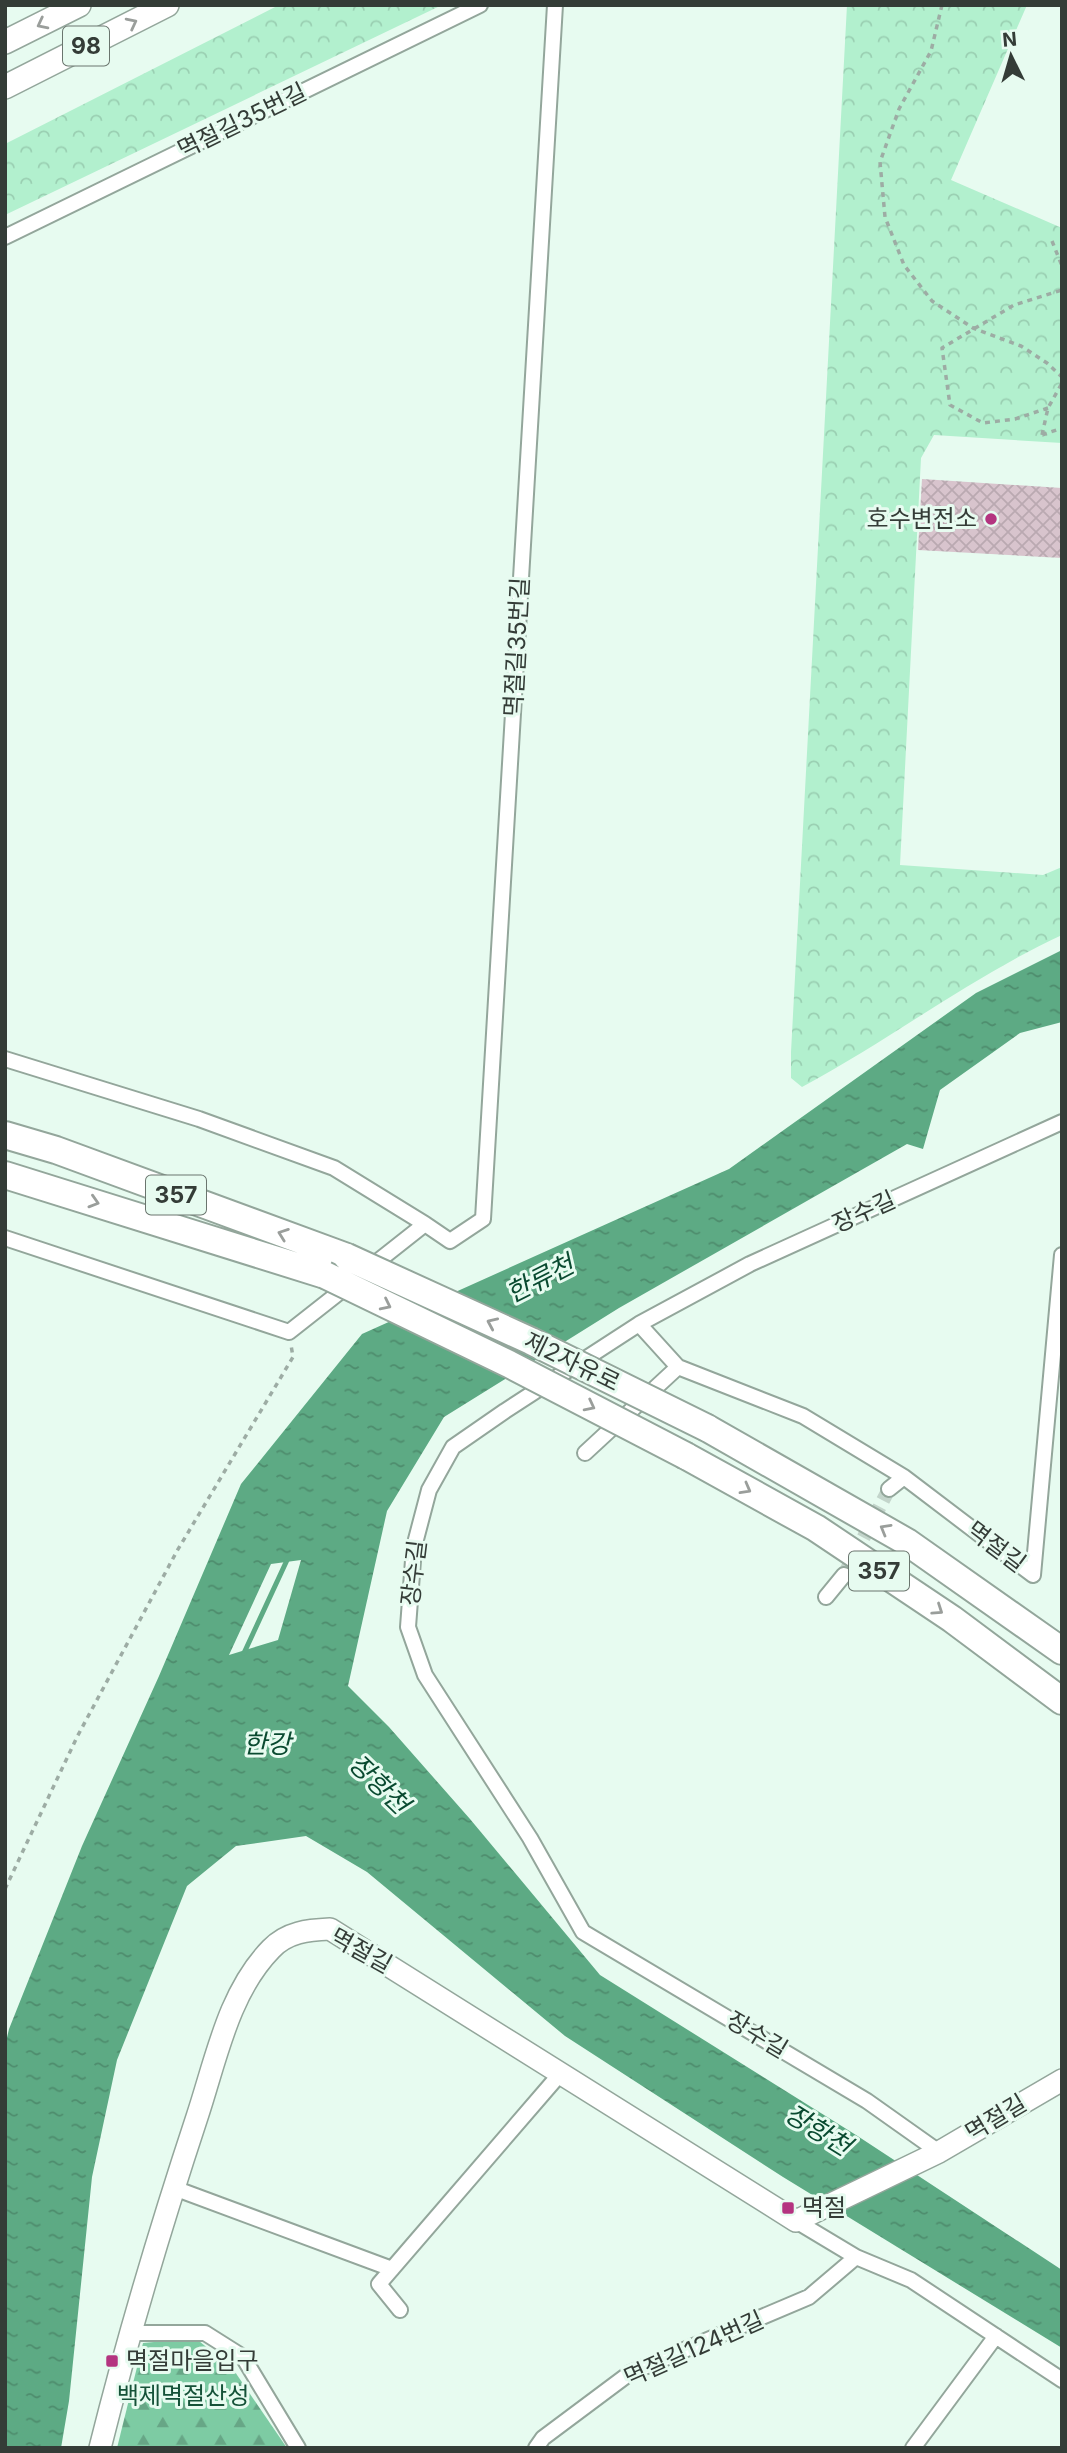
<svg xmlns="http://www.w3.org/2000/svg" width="1067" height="2453" font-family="Inter,'Noto Sans KR',sans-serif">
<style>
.forest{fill:url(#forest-firs)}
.park{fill:url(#park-crowns)}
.water{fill:url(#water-ripples);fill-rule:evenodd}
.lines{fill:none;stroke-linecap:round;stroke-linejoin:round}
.stream{stroke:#5daa84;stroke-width:5}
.building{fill:url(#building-cross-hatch)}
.street-tunnel{stroke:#c3d5cb;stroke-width:14;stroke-dasharray:14 7;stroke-linecap:butt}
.street-casing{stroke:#93a69b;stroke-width:18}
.secondary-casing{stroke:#93a69b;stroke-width:24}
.primary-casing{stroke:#93a69b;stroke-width:26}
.highway-casing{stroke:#93a69b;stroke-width:30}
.path{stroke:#9daca4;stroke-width:3.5;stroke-dasharray:5 5;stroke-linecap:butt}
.street{stroke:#fff;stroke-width:14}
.secondary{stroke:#fff;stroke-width:21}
.primary{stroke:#fff;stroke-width:23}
.highway{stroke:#fff;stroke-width:26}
.highway-bridge-casing{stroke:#93a69b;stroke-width:30;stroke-linecap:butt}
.highway-bridge{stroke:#fff;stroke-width:26}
.oneway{stroke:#9a9e9b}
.poi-dot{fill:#b43480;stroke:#e7fbf0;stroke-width:2.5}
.labels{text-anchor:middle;stroke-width:6;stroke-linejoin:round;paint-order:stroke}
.shield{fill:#e7fbf0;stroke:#6a756e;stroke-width:2}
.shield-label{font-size:23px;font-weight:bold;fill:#343c37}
.street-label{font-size:24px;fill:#343c37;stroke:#e7fbf0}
.poi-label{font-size:24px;fill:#343c37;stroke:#e7fbf0;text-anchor:start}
.park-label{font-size:24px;fill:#155238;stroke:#e7fbf0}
.water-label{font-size:26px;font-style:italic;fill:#094a30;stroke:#e7fbf0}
</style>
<defs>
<pattern id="forest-firs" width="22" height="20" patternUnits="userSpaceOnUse" patternTransform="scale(1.75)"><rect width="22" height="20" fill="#7dcba3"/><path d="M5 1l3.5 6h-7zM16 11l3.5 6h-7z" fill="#67a686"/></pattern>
<pattern id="park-crowns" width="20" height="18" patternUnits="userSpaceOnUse" patternTransform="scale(1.75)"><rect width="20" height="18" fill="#b2f0ce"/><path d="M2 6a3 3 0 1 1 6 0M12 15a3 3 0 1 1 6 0" fill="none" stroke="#9acfb2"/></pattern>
<pattern id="water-ripples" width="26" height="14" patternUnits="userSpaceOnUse" patternTransform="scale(1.75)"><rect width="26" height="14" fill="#5daa84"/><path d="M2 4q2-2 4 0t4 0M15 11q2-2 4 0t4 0" fill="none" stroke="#4e8c6d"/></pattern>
<pattern id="building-cross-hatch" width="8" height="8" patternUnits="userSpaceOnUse" patternTransform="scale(1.75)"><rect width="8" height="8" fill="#d8c4cd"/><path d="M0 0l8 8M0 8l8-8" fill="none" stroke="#baa9b1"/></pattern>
</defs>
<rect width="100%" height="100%" fill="#e7fbf0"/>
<path class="forest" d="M 176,2340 L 199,2341 L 233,2369 L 287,2448 L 117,2448 L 143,2343 Z"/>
<path class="park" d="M 279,5 L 442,5 L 5,215 L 5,144 Z
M 847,5 L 1027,5 L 951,180 L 1062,228 L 1062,443 L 934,435 L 921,458 L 900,865 L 1043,875 L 1062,867 L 1062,935 C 971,977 890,1040 802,1087 L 791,1078 L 791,1052 Z"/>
<path class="water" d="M 1062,950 L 1062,1022 L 1020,1033 L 940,1090 L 923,1149 L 907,1144 L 619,1308 L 444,1417 L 387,1511 L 348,1686 L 389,1727 L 470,1819 L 600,1975 L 856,2135 L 1062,2270 L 1062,2348 L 783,2177 L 565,2036 L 367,1872 L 306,1836 L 236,1846 L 187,1886 L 117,2060 L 92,2177 L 69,2401 L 61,2448 L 5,2448 L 5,2046 L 9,2029 L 82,1846 L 159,1676 L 241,1484 L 362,1334 L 729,1169 L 976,993 ZM 301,1560 L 278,1640 L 229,1655 L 271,1564 Z"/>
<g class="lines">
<path class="stream" d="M 244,1653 L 288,1558"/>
</g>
<path class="building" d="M 922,479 L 1062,488 L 1062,558 L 918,550 Z"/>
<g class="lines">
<path class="street-tunnel" d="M 844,1575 L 889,1489"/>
<defs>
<path id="street" d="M 5,237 L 480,5
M 5,1059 L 199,1119 L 334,1168 L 425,1224 L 368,1269
M 425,1224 L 450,1241 L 483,1219 L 555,5
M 5,1238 L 289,1332 L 350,1284
M 639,1324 L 678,1367 L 803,1416 L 904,1477 L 1033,1575 L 1062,1255
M 585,1453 L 678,1367
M 889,1489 L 904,1477
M 826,1597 L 844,1575
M 939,2152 L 867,2101 L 583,1932 L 530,1838 L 425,1675 L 408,1627 L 414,1547 L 429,1490 L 453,1447 L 505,1411 L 639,1324 L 750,1264 L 1062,1122
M 174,2188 L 392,2269
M 796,2221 L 856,2257 L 911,2280 L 1062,2380
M 400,2310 L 379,2284 L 560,2074
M 131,2333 L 205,2333 L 243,2357 L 298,2448
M 536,2448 L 543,2438 L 630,2373 L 809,2297 L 856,2257
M 913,2448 L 996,2336"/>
<path id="secondary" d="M 100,2448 C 128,2336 161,2226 197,2117 C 216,2060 228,1993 271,1949 C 287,1932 308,1930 330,1929 L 796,2221 L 939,2152 L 1062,2080"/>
<path id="primary" d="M 5,42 L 79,5
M 5,87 L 167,5"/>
<path id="highway" d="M 5,1135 L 56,1150 L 347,1257
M 5,1175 L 325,1275
M 707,1428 L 907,1542 L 1062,1651
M 686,1456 L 816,1528 L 952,1619 L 1062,1701"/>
</defs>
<use href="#street" class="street-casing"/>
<use href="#secondary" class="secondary-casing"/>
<use href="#primary" class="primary-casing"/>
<use href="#highway" class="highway-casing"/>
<path class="path" d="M 942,5 L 931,51 L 899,109 L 880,162 L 885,217 L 904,265 L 932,301 L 973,328 L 1021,346 L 1047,363 L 1062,377
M 1052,241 L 1062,266
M 1048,408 L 1015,419 L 983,423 L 950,405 L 942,348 L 1014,305 L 1062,290
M 1042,435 L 1048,408 L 1062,383
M 1042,435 L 1062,428
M 5,1889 L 77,1737 L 177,1551 L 293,1357 L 291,1345"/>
<use href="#street" class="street"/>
<use href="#secondary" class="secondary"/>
<use href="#primary" class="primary"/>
<use href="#highway" class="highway"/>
<defs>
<path id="highway-bridge" d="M 347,1257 L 531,1341 L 707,1428
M 325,1275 L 509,1364 L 686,1456"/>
</defs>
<use href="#highway-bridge" class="highway-bridge-casing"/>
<use href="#highway-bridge" class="highway-bridge"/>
</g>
<defs><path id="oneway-chevron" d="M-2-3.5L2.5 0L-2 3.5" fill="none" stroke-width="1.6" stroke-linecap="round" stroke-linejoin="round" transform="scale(1.75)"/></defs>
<g class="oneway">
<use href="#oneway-chevron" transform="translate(132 23) rotate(-27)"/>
<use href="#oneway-chevron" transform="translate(42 24) rotate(153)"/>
<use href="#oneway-chevron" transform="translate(94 1202) rotate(17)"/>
<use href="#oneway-chevron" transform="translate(283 1234) rotate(-160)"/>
<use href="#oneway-chevron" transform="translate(386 1305) rotate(26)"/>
<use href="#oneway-chevron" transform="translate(492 1323) rotate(-156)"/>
<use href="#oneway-chevron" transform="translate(590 1406) rotate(27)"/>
<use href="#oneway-chevron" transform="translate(746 1489) rotate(29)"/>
<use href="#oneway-chevron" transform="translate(885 1529) rotate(-150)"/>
<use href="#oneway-chevron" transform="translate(938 1610) rotate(34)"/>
</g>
<g class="poi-dot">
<circle cx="991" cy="519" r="7"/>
<rect x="781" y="2201" width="14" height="14" rx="3.5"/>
<rect x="105" y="2354" width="14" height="14" rx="3.5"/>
</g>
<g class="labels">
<g class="shield">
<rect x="63" y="26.5" width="46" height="39" rx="5"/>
<rect x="146" y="1175.5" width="60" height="39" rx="5"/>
<rect x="849" y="1551.5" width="60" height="39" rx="5"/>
</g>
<g class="shield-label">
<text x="86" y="54">98</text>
<text x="176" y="1203">357</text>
<text x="879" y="1579">357</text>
</g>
<g class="street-label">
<text transform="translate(242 121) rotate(-26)" y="8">멱절길35번길</text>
<text transform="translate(517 647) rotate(-87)" y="8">멱절길35번길</text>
<text transform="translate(864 1212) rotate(-24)" y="8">장수길</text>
<text transform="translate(572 1362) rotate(26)" y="8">제2자유로</text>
<text transform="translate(996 1547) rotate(37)" y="8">멱절길</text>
<text transform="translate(414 1573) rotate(-83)" y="8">장수길</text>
<text transform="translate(361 1951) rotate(29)" y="8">멱절길</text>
<text transform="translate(757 2035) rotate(31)" y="8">장수길</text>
<text transform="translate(996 2118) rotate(-31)" y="8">멱절길</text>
<text transform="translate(694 2349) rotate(-24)" y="8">멱절길124번길</text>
</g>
<g class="poi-label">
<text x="977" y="527" text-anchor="end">호수변전소</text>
<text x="802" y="2216">멱절</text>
<text x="126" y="2369">멱절마을입구</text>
</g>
<g class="park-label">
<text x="183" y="2404">백제멱절산성</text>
</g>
<g class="water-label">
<text transform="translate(540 1279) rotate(-27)" y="9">한류천</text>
<text x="267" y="1753">한강</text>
<text transform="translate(379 1784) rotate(44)" y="9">장항천</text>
<text transform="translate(818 2130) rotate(32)" y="9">장항천</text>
</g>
</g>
<rect width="1067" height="2453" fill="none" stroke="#343c37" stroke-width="14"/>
<g transform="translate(1011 56) rotate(355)" stroke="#e7fbf0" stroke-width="5" paint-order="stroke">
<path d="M0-5L12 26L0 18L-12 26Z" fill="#343c37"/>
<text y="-10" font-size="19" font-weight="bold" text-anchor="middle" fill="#343c37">N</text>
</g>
</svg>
